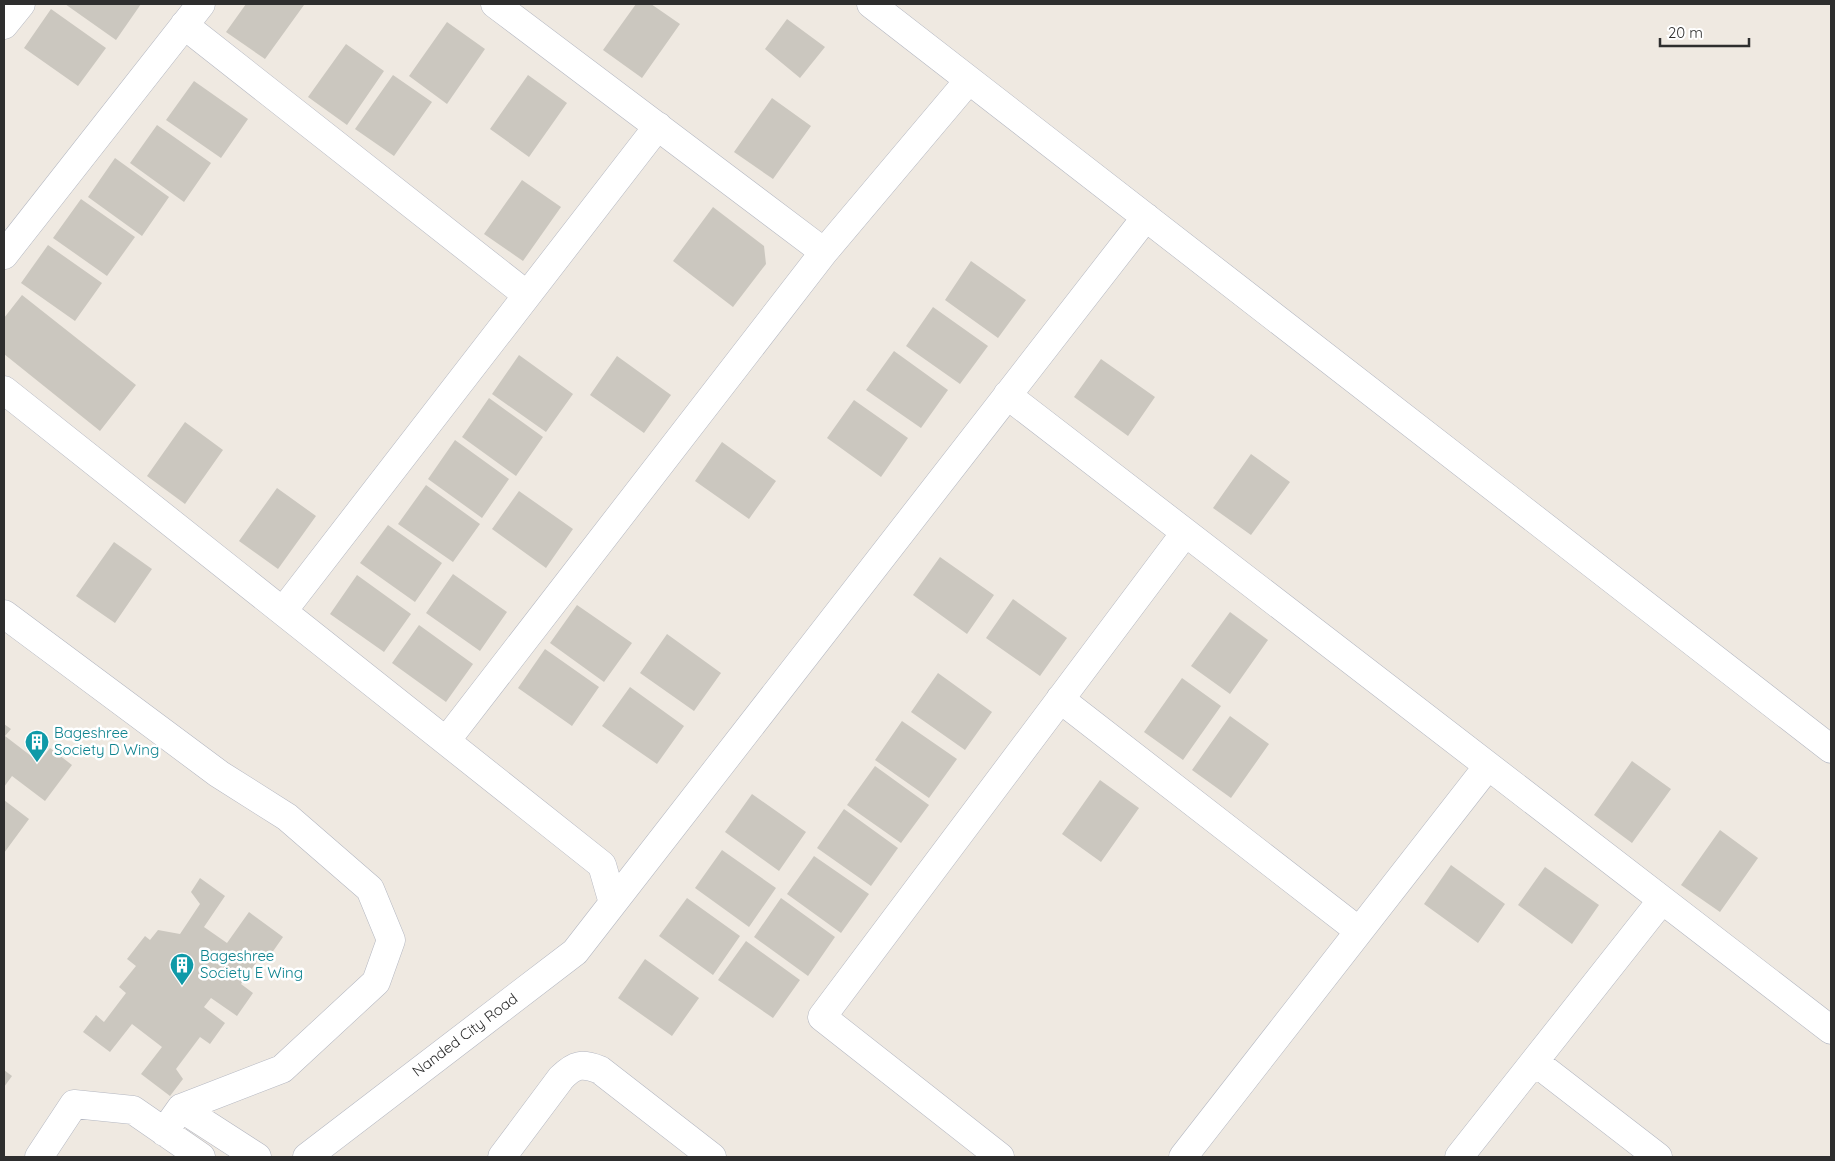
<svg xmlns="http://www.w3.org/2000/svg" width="1835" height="1161" font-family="Quicksand,sans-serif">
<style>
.building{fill:#cbc7bf}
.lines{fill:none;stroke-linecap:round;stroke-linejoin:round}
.minor-casing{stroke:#b4b7c1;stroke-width:29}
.minor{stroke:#fff;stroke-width:28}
.labels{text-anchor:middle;stroke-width:5;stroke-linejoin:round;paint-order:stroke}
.culture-label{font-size:15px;fill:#0d838f;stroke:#fff;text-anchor:start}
.street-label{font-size:15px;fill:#2e2e2e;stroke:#fff}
</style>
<rect width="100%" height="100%" fill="#efe9e1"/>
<path class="building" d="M 65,4 L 141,4 L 116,40 Z
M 246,4 L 301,4 L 304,5 L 265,59 L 226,32 Z
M 636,4 L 651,4 L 680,24 L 642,78 L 603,50 Z
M 51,9 L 106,48 L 78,86 L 24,48 Z
M 787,19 L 825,47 L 800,78 L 765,49 Z
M 447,22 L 485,49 L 447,104 L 409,76 Z
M 346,44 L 384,71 L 347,125 L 308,97 Z
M 393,75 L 432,102 L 394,156 L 355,129 Z
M 528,75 L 567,103 L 529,157 L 490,129 Z
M 194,81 L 248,119 L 221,158 L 166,120 Z
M 772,98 L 811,126 L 773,179 L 734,152 Z
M 157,125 L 211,163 L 184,202 L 130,163 Z
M 115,158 L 169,197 L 142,236 L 88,197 Z
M 522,180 L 561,207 L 523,261 L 484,234 Z
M 81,199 L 135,237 L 107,276 L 53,238 Z
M 713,207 L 764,246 L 766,264 L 733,307 L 673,261 Z
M 48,245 L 102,283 L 75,321 L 21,283 Z
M 971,261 L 1026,300 L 998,338 L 945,300 Z
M 22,295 L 136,385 L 100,431 L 4,354 L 4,318 Z
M 933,307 L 988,346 L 960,384 L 906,346 Z
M 894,351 L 948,390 L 921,428 L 866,390 Z
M 519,355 L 573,394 L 546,432 L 492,394 Z
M 617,356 L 671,395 L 644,433 L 590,395 Z
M 1101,359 L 1155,397 L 1128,436 L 1074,397 Z
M 489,398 L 543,437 L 516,476 L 462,437 Z
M 854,400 L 908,438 L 881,477 L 827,438 Z
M 185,422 L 223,450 L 185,504 L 147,476 Z
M 455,440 L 509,479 L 482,518 L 428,479 Z
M 722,442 L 776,481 L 749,519 L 695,481 Z
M 1251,454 L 1290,482 L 1251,535 L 1213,508 Z
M 426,485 L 480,524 L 453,562 L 398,524 Z
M 277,488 L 316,516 L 278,569 L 239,541 Z
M 519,491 L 573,529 L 546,568 L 492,529 Z
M 388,525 L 442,563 L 415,602 L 360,563 Z
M 114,542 L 152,569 L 115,623 L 76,596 Z
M 940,557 L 994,595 L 967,634 L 913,595 Z
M 453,574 L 507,612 L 480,651 L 426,613 Z
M 357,575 L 411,614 L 384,652 L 330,614 Z
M 1013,599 L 1067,638 L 1040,676 L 986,638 Z
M 577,605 L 632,643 L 604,682 L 550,643 Z
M 1230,612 L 1268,640 L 1230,694 L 1191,666 Z
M 419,625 L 473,664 L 446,702 L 392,663 Z
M 667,634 L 721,673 L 694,711 L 640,673 Z
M 545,649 L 599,687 L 572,726 L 518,688 Z
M 938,673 L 992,712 L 965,750 L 911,712 Z
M 1182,678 L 1221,706 L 1183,760 L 1144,732 Z
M 630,687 L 684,726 L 657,764 L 602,726 Z
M 1230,716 L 1269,744 L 1231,798 L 1192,770 Z
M 902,721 L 957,759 L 929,798 L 875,760 Z
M 4,724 L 11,729 L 5,736 L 39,762 L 50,748 L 72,765 L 45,801 L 12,776 L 4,787 Z
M 1632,761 L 1671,789 L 1632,843 L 1594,815 Z
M 875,766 L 929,805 L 901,843 L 847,805 Z
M 1100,780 L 1139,808 L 1101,862 L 1062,834 Z
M 752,794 L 806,832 L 779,871 L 725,832 Z
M 4,800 L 29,819 L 4,853 Z
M 844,809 L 898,848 L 871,886 L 817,848 Z
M 1720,830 L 1758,858 L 1720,912 L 1681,885 Z
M 722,850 L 776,888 L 749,927 L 695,888 Z
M 814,856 L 869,894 L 841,933 L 787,894 Z
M 1451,865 L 1505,904 L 1478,943 L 1424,904 Z
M 1545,867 L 1599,905 L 1572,944 L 1518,905 Z
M 200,878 L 225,896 L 204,927 L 227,943 L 249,912 L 283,937 L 269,957 L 263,953 L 241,984 L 253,993 L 237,1016 L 211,998 L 204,1007 L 225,1023 L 210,1044 L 200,1037 L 176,1069 L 183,1079 L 170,1096 L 141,1074 L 162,1047 L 132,1024 L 110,1052 L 83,1032 L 96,1015 L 104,1022 L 126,993 L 119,987 L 136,966 L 127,959 L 145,936 L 150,940 L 158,930 L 180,934 L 200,904 L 191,892 Z
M 687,898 L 740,936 L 713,975 L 659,936 Z
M 781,898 L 835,937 L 808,976 L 754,937 Z
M 746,941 L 800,980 L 773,1018 L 718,980 Z
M 645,959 L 699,998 L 672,1036 L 618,998 Z
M 4,1070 L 12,1076 L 4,1087 Z"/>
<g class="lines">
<defs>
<path id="minor" d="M 871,4 L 1831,749
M 4,25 L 21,4
M 184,25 L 527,295
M 824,252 L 969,80
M 4,255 L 201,4
M 4,390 L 602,865 L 613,903
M 1007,395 L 1831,1030
M 283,611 L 658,126
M 4,614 L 219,774 L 287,817 L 370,889 L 391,940 L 376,982 L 282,1069 L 181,1108 L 164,1132
M 1060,699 L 1359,931
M 446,741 L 824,252 L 495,4
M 1535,1062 L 1658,1157
M 181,1108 L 257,1157
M 39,1157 L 74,1104 L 133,1110 L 201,1157
M 307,1157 L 575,952 L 1146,217
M 502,1157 L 561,1078 C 575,1064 582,1063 600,1070 L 712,1157
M 1000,1157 L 822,1017 L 1185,533
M 1183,1157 L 1488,766
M 1459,1157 L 1662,900"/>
</defs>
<use href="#minor" class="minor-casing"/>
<use href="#minor" class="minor"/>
</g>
<defs>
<symbol id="building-pin" viewBox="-11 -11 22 30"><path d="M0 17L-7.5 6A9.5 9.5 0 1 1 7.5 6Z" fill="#0f9aa8" stroke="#fff"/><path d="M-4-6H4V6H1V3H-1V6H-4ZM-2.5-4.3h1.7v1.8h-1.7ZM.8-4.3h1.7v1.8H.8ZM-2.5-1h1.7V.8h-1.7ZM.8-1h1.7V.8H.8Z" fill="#fff"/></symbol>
</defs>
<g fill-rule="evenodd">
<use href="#building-pin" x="23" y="728" width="28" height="38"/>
<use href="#building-pin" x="168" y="951" width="28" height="38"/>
</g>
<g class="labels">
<g class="culture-label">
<text x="54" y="738">Bageshree<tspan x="54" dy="17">Society D Wing</tspan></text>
<text x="200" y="961">Bageshree<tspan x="200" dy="17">Society E Wing</tspan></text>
</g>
<g class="street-label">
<text transform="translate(465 1035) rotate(-37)" y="5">Nanded City Road</text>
</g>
</g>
<rect width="1835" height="1161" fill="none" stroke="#2e2e2e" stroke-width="10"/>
<path d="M1660 38v8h89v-8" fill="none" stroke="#2e2e2e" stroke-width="2.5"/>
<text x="1668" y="38" font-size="15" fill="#2e2e2e" stroke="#ffffff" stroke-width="4" paint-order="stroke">20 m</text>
</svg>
